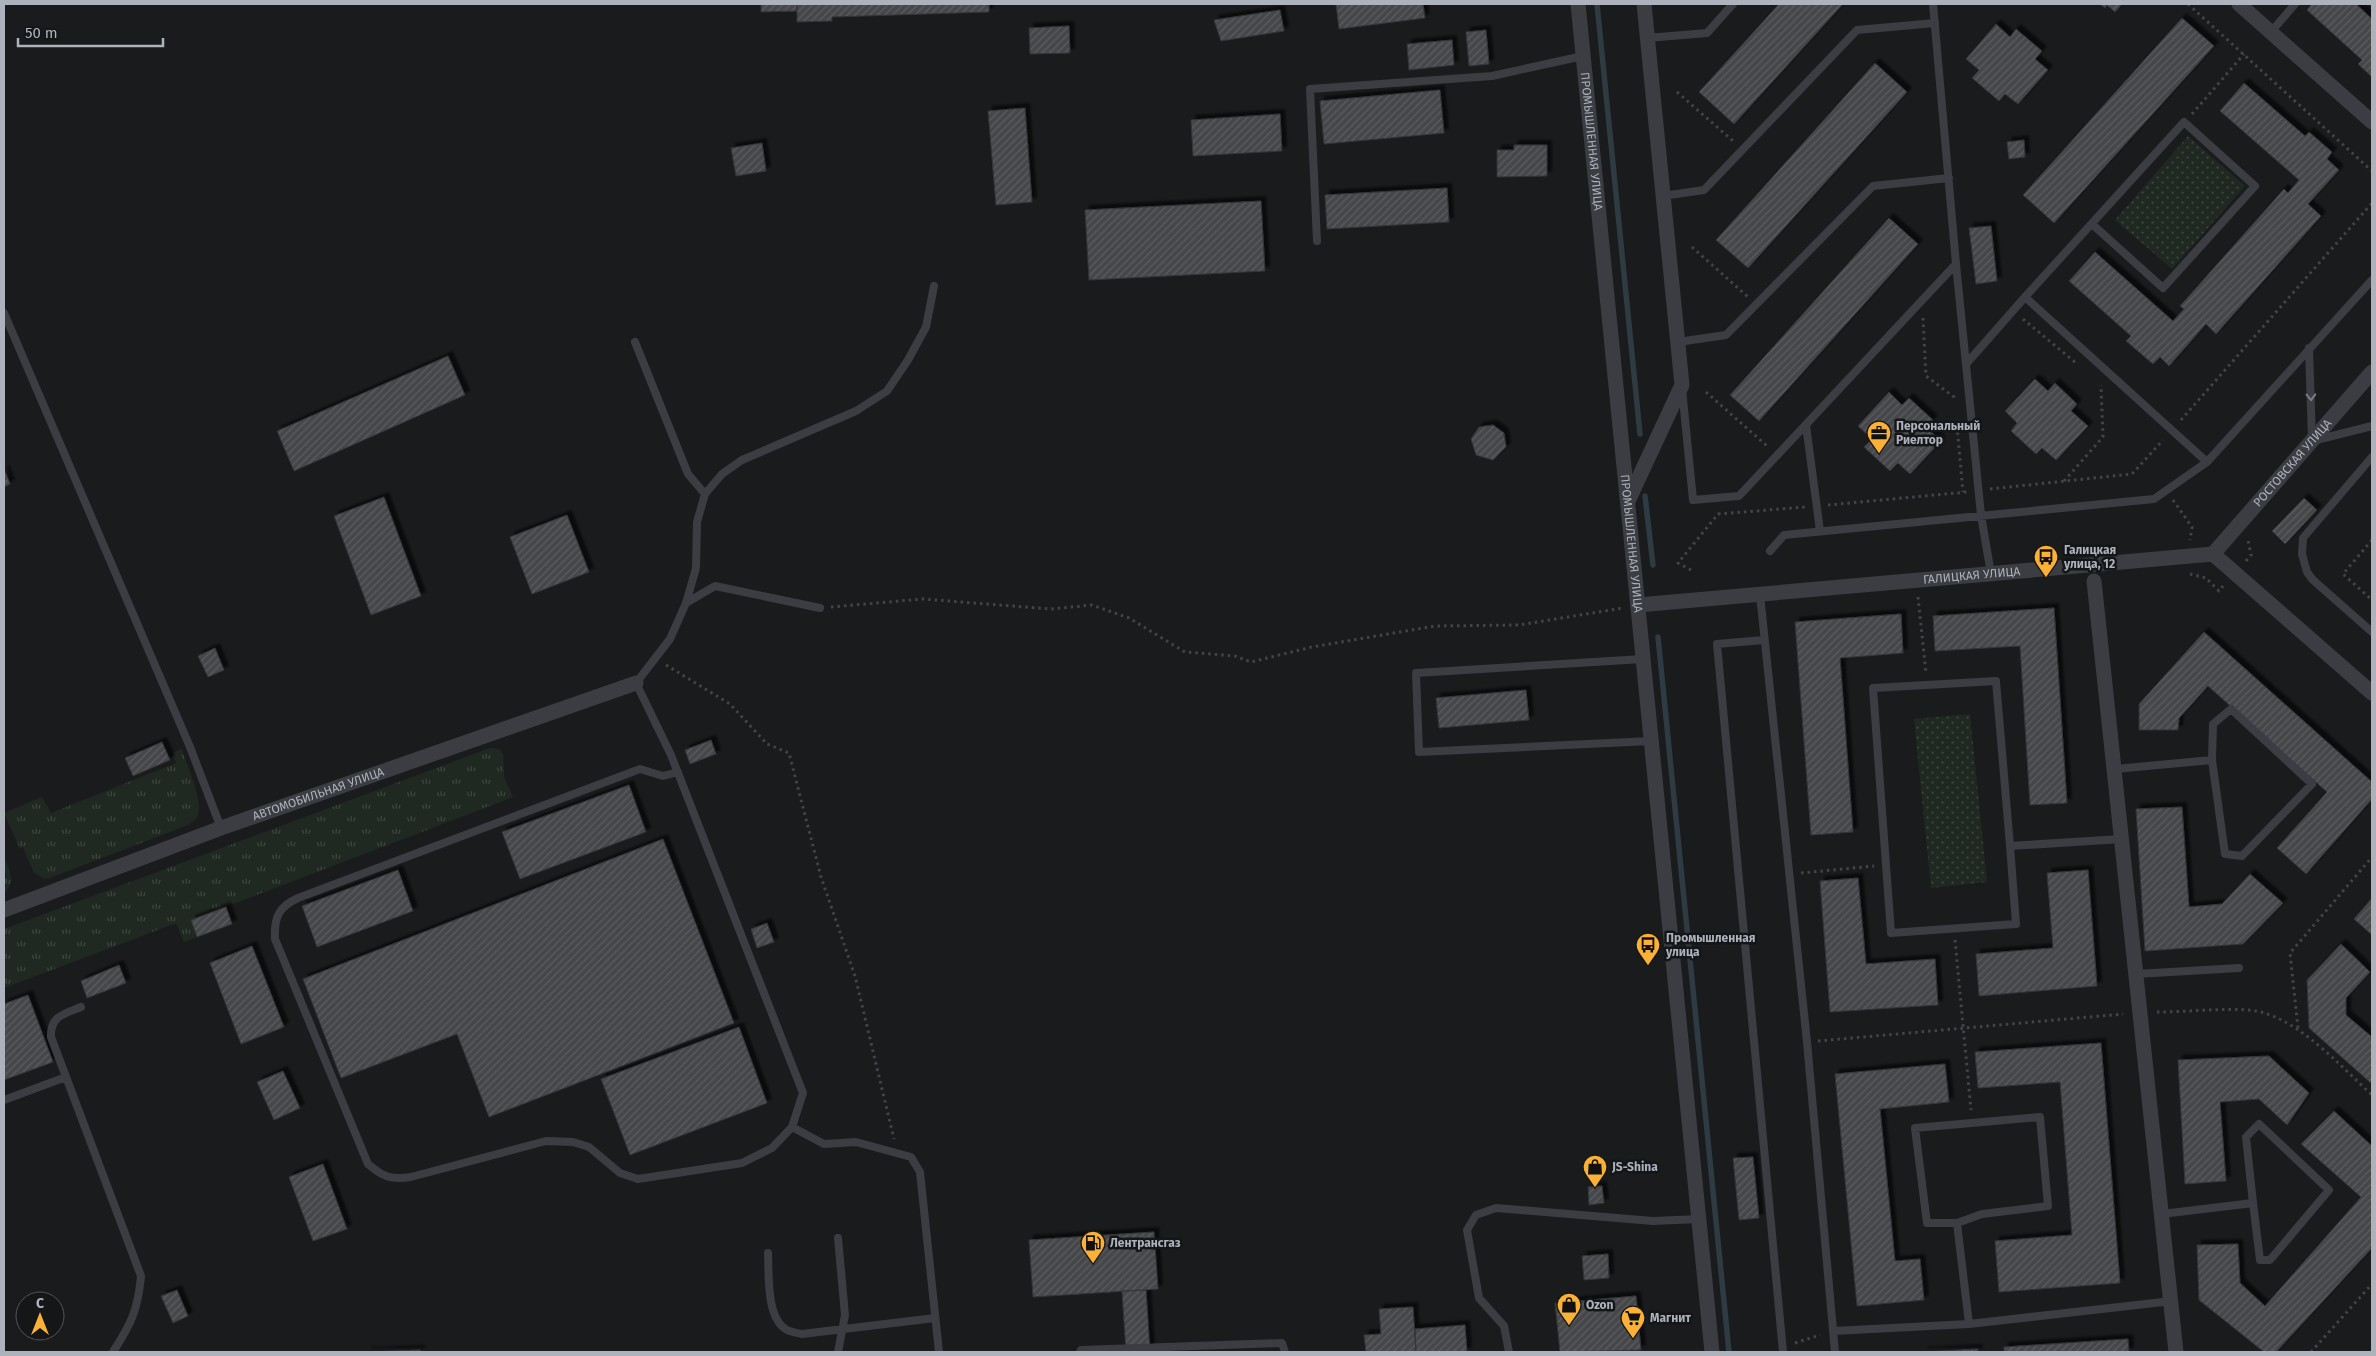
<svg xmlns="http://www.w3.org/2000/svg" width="2376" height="1356" font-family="'Fira Sans',sans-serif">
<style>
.grass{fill:url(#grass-tufts)}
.park{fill:url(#park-dots)}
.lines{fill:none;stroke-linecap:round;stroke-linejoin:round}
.stream{stroke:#2f3b42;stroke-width:5.5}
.building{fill:url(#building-hatch);stroke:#343539;filter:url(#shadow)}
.path{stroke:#414449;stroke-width:3;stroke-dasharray:2.5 4;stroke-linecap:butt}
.service{stroke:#3b3d42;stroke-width:8}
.minor{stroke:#3b3d42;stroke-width:15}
.oneway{stroke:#7a7d86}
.labels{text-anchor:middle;stroke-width:5;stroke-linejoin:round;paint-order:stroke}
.street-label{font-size:12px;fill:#adb2bd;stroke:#151618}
.poi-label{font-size:12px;font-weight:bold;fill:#adb2bd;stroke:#151618;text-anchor:start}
</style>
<defs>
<pattern id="grass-tufts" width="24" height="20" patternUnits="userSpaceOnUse" patternTransform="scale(1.25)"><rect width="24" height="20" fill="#202921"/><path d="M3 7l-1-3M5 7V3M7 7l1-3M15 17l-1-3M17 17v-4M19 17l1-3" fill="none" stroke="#3e463f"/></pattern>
<pattern id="park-dots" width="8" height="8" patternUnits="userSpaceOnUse" patternTransform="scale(1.25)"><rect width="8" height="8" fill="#202921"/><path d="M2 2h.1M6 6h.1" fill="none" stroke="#3e463f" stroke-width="1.8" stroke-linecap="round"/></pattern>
<pattern id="building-hatch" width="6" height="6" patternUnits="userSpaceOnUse" patternTransform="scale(1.25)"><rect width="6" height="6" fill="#44464a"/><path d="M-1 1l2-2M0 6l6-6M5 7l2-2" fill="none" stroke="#5c5e62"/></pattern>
<filter id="shadow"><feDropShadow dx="4.5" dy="-4.5" stdDeviation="1" flood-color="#0009"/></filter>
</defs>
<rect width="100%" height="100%" fill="#1a1b1d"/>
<path class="grass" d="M 490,748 L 499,749 L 503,754 L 504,777 L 513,797 L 191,920 L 197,937 L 184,942 L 176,923 L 4,988 L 4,929 Z
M 182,749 C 187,766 200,794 199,810 C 199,818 194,821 188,825 L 52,877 L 45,879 L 34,873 L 23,847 L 20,849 L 4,813 L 42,797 L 51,813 L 176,763 L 172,753 Z
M 4,857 C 10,872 16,881 4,894 L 4,878 L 7,877 L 4,870 Z"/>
<path class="park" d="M 2188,136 L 2245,186 L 2172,269 L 2115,220 Z
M 1970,714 L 1987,882 L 1931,888 L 1914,719 Z"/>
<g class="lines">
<path class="stream" d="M 1597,4 L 1640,434
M 1645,496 L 1653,565
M 1658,637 L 1729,1352"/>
</g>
<path class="building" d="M 761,4 L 797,4 L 797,11 L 761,12 Z
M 797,4 L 989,4 L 989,12 L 832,17 L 832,21 L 797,22 Z
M 1336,4 L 1423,4 L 1425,18 L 1339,29 Z
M 1779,4 L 1843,4 L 1734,124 L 1699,92 Z
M 2100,4 L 2122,4 L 2115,12 L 2107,5 L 2105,8 Z
M 2312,4 L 2356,4 L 2372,19 L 2372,77 L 2358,64 L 2362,60 L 2307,10 Z
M 1280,10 L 1284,31 L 1221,41 L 1214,20 Z
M 2182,18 L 2214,46 L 2054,223 L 2023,195 Z
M 1996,24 L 2010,37 L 2016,29 L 2042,51 L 2035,59 L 2048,70 L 2018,104 L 2005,94 L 1999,101 L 1972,78 L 1979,70 L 1966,59 Z
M 1069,26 L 1070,53 L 1030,54 L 1029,28 Z
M 1486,30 L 1489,64 L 1469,66 L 1466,32 Z
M 1452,40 L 1454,65 L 1409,70 L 1407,44 Z
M 1875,63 L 1907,92 L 1748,268 L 1716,240 Z
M 2244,83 L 2305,136 L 2309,132 L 2332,152 L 2327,159 L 2339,170 L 2308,204 L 2321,216 L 2216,334 L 2206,324 L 2169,366 L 2160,357 L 2153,364 L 2126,341 L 2131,336 L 2069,281 L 2095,252 L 2173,321 L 2184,309 L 2180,306 L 2284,189 L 2288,193 L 2299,180 L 2220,111 Z
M 1440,90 L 1444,133 L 1324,144 L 1320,101 Z
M 1025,108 L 1032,202 L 996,205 L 988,111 Z
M 1280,114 L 1282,151 L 1193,156 L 1191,120 Z
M 2024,140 L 2025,157 L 2009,159 L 2007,142 Z
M 762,143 L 766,171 L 736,176 L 731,148 Z
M 1514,145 L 1547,145 L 1547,176 L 1497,177 L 1497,150 L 1514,150 Z
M 1447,188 L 1449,222 L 1327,229 L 1325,195 Z
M 1261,201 L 1265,271 L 1089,280 L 1085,210 Z
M 1889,218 L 1918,244 L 1759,421 L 1730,395 Z
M 1991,226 L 1997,281 L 1976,284 L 1969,228 Z
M 448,356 L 465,395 L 294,471 L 277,431 Z
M 2035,379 L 2048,391 L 2055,383 L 2077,404 L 2071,411 L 2088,426 L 2056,460 L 2042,448 L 2036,454 L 2011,431 L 2017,423 L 2005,411 Z
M 1889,392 L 1902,405 L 1909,398 L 1933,420 L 1926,427 L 1941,441 L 1910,474 L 1898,463 L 1890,471 L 1864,447 L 1872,439 L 1858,426 Z
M 1493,425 L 1504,433 L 1506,447 L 1493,460 L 1476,455 L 1471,439 L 1479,427 Z
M 4,469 L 10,484 L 4,487 Z
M 384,497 L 421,596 L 371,615 L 334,516 Z
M 2304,498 L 2317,510 L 2285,544 L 2272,531 Z
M 567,515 L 589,572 L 532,594 L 510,537 Z
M 2054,608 L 2067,803 L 2030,805 L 2020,646 L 1935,651 L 1933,616 Z
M 1901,614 L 1903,653 L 1840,658 L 1853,832 L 1811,835 L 1795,622 Z
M 2204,632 L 2372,782 L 2372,799 L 2306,874 L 2277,848 L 2327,792 L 2208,686 L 2179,718 L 2178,730 L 2139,730 L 2139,704 Z
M 215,648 L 224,670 L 208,677 L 198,656 Z
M 1526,690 L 1529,720 L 1439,728 L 1436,698 Z
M 711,740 L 716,754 L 690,764 L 685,750 Z
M 162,742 L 170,760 L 133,776 L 125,758 Z
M 629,785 L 646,832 L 520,879 L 502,832 Z
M 2182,807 L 2189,907 L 2222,904 L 2250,874 L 2283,903 L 2243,944 L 2145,951 L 2136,809 Z
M 663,839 L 734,1023 L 489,1117 L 457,1034 L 341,1078 L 303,979 Z
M 398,870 L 413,911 L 317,947 L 302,906 Z
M 2088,870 L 2097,986 L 1979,996 L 1976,954 L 2053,948 L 2047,873 Z
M 1858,878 L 1866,964 L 1935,959 L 1938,1005 L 1830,1012 L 1820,881 Z
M 2372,898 L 2372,935 L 2354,919 Z
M 226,907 L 232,924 L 197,937 L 191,920 Z
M 767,923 L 774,942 L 757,948 L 751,929 Z
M 2341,944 L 2370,972 L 2346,998 L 2346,1015 L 2372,1037 L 2372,1084 L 2309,1028 L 2307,980 Z
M 252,946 L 284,1027 L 241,1044 L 210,963 Z
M 119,965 L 126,983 L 87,998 L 81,981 Z
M 28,995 L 53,1062 L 4,1080 L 4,1004 Z
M 739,1027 L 767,1103 L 630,1155 L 601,1079 Z
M 2101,1043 L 2120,1283 L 1999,1292 L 1995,1241 L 2072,1235 L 2060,1082 L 1978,1088 L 1975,1052 Z
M 2269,1056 L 2309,1093 L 2287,1125 L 2259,1099 L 2220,1102 L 2226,1181 L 2185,1184 L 2178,1060 Z
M 1945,1064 L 1949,1102 L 1880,1109 L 1895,1261 L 1920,1259 L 1924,1300 L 1857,1306 L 1835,1074 Z
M 283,1071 L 300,1108 L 274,1120 L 257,1082 Z
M 2334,1111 L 2372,1146 L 2372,1248 L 2276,1352 L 2264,1352 L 2199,1300 L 2197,1245 L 2238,1244 L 2240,1283 L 2265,1306 L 2361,1197 L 2301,1144 Z
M 1753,1157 L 1759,1218 L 1739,1220 L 1733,1158 Z
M 323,1164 L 347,1229 L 313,1241 L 289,1177 Z
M 1602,1186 L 1604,1203 L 1589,1205 L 1588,1187 Z
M 1154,1232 L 1158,1289 L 1033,1297 L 1029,1240 Z
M 1608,1254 L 1609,1278 L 1584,1280 L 1582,1256 Z
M 177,1290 L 188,1316 L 173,1323 L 161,1296 Z
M 1146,1290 L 1150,1352 L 1126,1352 L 1122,1291 Z
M 1636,1296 L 1641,1350 L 1560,1352 L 1555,1303 Z
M 1413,1307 L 1416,1352 L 1366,1352 L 1364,1335 L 1381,1334 L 1379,1309 Z
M 1465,1325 L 1467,1352 L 1416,1352 L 1415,1329 Z
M 2128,1339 L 2129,1352 L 2004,1352 L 2004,1347 Z
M 1978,1349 L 1978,1352 L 1923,1352 Z
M 420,1350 L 421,1352 L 367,1352 Z"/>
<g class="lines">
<path class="path" d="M 2188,4 L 2372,171
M 1677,92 L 1733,141
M 2192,114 L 2244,54
M 1692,247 L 1748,297
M 1923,318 L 1926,376 L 1954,397 L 1954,400
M 2023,319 L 2076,363
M 1706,392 L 1767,446
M 2181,420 L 2372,203
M 1957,426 L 1963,492
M 2064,481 L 2103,437 L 2101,385
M 1990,489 L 2132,474 L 2163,440
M 2173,500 L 2192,527 L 2190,540
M 1828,505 L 1967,492
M 2372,540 L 2343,574 L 2372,600
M 2246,561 L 2251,555 L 2248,540
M 1691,570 L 1678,563 L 1718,514 L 1805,507
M 2190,574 L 2206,578 L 2219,591 L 2223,586
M 1918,597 L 1926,673
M 831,607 L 923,599 L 1051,609 L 1092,605 L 1129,618 L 1185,652 L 1235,656 L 1251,662 L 1312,647 L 1435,626 L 1519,625 L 1623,608
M 666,665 L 730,704 L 767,744 L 789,753 L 821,877 L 855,976 L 894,1139
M 1801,873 L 1874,866
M 1955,940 L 1971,1110
M 2157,1012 C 2187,1012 2219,1008 2249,1010 C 2295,1014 2339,1065 2372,1095
M 2298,1028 L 2290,953 L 2372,857
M 1818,1041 L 2123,1014
M 1795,1343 L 1820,1335
M 2311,1352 L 2372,1284"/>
<path class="service" d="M 1933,4 L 1956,264 L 1981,515 L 1991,574
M 2271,32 L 2295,4
M 1647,38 L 1707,33 L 1733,4
M 1663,196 L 1704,190 L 1857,30 L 1935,23
M 2092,224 L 2163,288 L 2255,186 L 2184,122 L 2025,297 L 2207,462
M 1317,241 L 1310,89 L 1492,76 L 1583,56
M 4,313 L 190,747 L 221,828
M 635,342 L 688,474 L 705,494
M 1678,342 L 1726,335 L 1873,186 L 1949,178
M 2309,348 L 2312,441 L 2372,426
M 1967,363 L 2025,297
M 1682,389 L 1693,500 L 1739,496 L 1956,264
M 1806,425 L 1820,531
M 2372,457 L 2303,538 L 2302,554 L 2307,572 L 2313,580 L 2372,632
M 1770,551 L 1784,535 L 2154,499 L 2207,462 L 2372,280
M 1760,595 L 1807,1042 L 1835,1352
M 686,603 L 715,586 L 820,608
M 1764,640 L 1717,644 L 1783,1352
M 1643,659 L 1416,673 L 1419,752 L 1651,741
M 2115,769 L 2212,760 L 2225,854 L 2242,856 L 2312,784 L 2231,709 L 2213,724 L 2212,760
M 678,772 L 663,776 L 640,769 L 298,898 C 278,907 274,918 275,939 L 368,1164 C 383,1177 391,1180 411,1177 L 546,1141 L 573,1142 L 589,1147 L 620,1173 L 638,1179 L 742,1163 L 772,1148 L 792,1127 L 803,1093 L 671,755 L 636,683 L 670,639 L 686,603 L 696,568 L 697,522 L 705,494 L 722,474 L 742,460 L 856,411 L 887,391 L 908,360 L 926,327 L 934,286
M 2010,846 L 1996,681 L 1873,688 L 1891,933 L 2016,924 L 2010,846 L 2122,839
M 2136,974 L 2239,968
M 81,1007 C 64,1014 50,1016 51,1037 L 141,1276 C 138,1310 131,1324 113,1352
M 4,1100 L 66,1077
M 792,1127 L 824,1144 L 856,1142 L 911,1157 L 920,1172 L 939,1352
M 2162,1214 L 2253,1203 L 2260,1260 L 2270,1260 L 2329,1190 L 2259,1124 L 2246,1137 L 2253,1203
M 1957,1223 L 1927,1223 L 1915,1128 L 2040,1117 L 2048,1206 L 1982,1214 L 1957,1223 L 1969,1324
M 838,1238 L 845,1315 L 838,1352
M 768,1253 C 769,1274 766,1319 787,1330 C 791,1332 797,1333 802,1334 L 935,1318
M 1833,1331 L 1969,1324 L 2172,1301
M 1080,1352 L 1081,1350 L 1282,1343 L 1285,1352
M 1509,1352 L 1504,1326 L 1479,1298 L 1467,1230 L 1476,1215 L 1496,1208 L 1653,1221 L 1699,1219"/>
<g class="minor">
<path id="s1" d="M 1578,4 L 1712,1352"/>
<path d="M 2239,4 L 2372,122"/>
<path d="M 1628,501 L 1682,385 L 1644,4"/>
<path id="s2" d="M 2213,554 L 2372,372"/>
<path d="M 2094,581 L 2176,1352"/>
<path id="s3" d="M 1638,605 L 2213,554 L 2372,693"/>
<path id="s4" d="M 4,910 L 221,828 L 636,683"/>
</g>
</g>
<defs><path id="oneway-chevron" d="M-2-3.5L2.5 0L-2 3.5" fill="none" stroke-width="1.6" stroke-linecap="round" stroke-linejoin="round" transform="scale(1.25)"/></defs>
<use class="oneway" href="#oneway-chevron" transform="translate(2311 397) rotate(89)"/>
<defs>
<symbol id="office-pin" viewBox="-11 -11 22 30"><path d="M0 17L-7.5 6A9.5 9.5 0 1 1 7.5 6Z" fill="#fab136" stroke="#151618"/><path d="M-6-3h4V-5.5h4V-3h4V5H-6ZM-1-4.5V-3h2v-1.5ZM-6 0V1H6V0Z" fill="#111"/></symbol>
<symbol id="bus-pin" viewBox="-11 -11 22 30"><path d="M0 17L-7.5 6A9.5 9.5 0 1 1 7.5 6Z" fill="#fab136" stroke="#151618"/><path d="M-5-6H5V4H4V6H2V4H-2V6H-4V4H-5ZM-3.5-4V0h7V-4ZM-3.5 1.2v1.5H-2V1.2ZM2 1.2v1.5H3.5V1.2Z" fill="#111"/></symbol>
<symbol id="shop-pin" viewBox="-11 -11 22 30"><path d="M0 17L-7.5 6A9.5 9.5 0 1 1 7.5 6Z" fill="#fab136" stroke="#151618"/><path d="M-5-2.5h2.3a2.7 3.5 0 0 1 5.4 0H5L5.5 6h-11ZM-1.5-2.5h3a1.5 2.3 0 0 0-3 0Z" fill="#111"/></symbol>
<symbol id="fuel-pin" viewBox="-11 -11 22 30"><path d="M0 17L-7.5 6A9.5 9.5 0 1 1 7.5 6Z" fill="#fab136" stroke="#151618"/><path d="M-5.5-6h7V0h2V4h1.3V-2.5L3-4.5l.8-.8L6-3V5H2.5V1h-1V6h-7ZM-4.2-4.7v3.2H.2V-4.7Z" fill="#111"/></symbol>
<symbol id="supermarket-pin" viewBox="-11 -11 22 30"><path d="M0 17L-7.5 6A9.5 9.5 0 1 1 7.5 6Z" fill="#fab136" stroke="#151618"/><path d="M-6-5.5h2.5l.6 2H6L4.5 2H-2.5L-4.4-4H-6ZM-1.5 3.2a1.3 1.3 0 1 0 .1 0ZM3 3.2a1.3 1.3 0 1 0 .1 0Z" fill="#111"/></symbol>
</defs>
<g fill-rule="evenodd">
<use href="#office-pin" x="1865" y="419" width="28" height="38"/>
<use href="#bus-pin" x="2032" y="543" width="28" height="38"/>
<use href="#bus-pin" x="1634" y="931" width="28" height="38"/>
<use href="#shop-pin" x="1581" y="1153" width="28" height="38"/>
<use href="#fuel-pin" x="1079" y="1229" width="28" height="38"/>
<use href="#shop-pin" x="1555" y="1291" width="28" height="38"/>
<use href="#supermarket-pin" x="1619" y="1304" width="28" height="38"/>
</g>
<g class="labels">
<g class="street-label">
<text dy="4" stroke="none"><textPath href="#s1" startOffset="138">ПРОМЫШЛЕННАЯ УЛИЦА</textPath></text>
<text dy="4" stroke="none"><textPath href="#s2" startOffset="121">РОСТОВСКАЯ УЛИЦА</textPath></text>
<text dy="4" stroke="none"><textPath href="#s1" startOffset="542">ПРОМЫШЛЕННАЯ УЛИЦА</textPath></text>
<text dy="4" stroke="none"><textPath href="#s3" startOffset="335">ГАЛИЦКАЯ УЛИЦА</textPath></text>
<text dy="4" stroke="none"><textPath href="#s4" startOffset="335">АВТОМОБИЛЬНАЯ УЛИЦА</textPath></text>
</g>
<g class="poi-label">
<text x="1896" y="430">Персональный<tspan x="1896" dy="14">Риелтор</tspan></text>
<text x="2064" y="554">Галицкая<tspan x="2064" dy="14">улица, 12</tspan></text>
<text x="1666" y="942">Промышленная<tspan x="1666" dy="14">улица</tspan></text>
<text x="1612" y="1171">JS-Shina</text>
<text x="1110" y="1247">Лентрансгаз</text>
<text x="1586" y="1309">Ozon</text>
<text x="1650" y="1322">Магнит</text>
</g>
</g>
<rect width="2376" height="1356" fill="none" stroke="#adb2bd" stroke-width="10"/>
<g transform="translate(40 1316)"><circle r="24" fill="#151618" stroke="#52545a"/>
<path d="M0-4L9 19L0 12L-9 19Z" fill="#fab136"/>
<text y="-8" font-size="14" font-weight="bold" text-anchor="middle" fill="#adb2bd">С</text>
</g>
<path d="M18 38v8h145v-8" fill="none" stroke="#adb2bd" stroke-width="2.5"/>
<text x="25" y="38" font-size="15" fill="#adb2bd" stroke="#151618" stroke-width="4" paint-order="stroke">50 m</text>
</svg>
